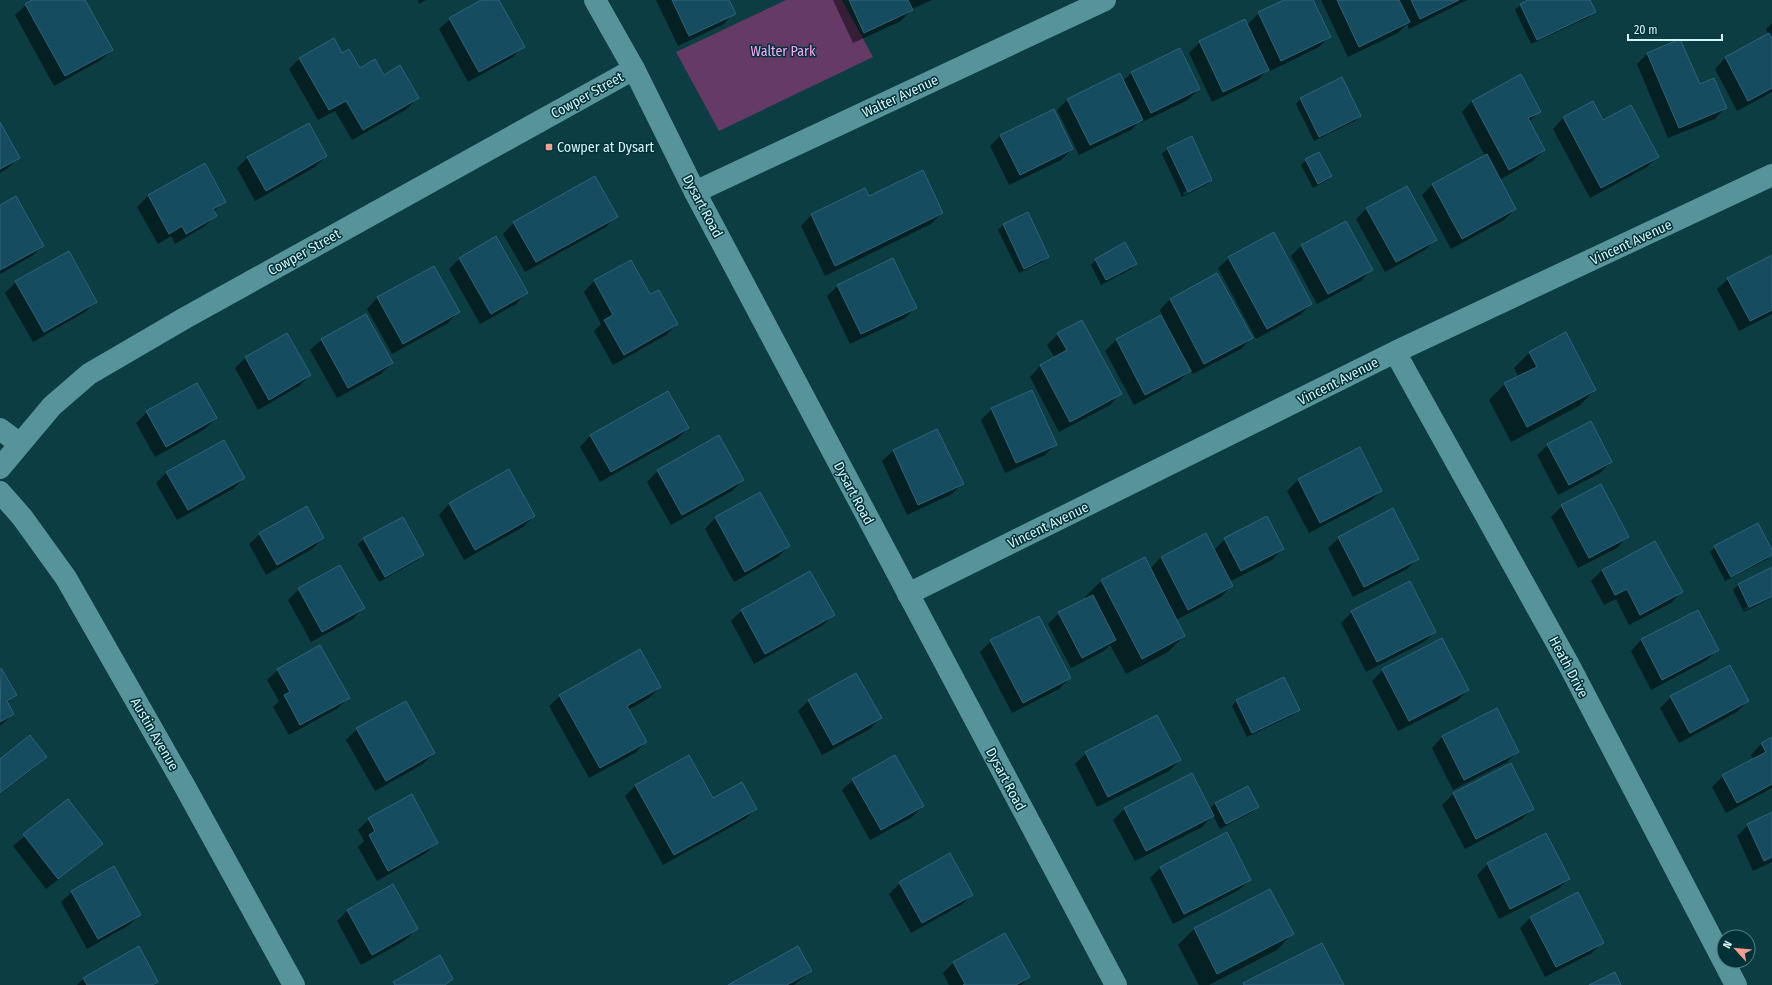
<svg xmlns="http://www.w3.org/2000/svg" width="1772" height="985" font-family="'Fira Sans Condensed',sans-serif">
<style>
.green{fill:#653a66}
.shadow{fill:#0007;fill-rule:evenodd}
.building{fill:#164c60;stroke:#306378}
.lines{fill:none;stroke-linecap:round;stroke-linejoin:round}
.minor{stroke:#56939b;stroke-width:22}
.tertiary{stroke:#56939b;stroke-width:22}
.poi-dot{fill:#f59c93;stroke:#003238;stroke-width:1.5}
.labels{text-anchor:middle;stroke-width:3;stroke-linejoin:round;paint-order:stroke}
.park-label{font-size:14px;fill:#faa8fc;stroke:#003238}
.street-label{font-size:14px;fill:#d5f4f8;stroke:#003238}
.poi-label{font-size:14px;fill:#d5f4f8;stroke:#003238;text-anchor:start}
</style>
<rect width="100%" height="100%" fill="#0b3d42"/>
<path class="green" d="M 786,0 L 842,0 L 873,57 L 719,131 L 676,52 Z"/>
<path class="shadow" d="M 34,0 L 84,0 L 112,50 L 101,60 L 54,86 L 15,15 L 26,5 Z
M 418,0 L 426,0 L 419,4 Z
M 484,0 L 498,0 L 523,46 L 513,57 L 468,82 L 439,29 L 450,19 Z
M 656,0 L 728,0 L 734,13 L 724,24 L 678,46 Z
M 833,0 L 932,0 L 912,9 L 901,21 L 853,43 Z
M 1286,0 L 1312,0 L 1329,37 L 1319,47 L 1270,71 L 1269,68 L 1258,80 L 1212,102 L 1189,53 L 1200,42 L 1245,20 L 1247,25 L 1259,13 Z
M 1321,0 L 1467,0 L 1409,29 L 1407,24 L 1398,33 L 1348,57 Z
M 1531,0 L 1589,0 L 1594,11 L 1589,17 L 1531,44 L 1515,10 L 1520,5 Z
M 1772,23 L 1772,92 L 1737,111 L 1715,69 L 1725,58 L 1768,34 L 1766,29 Z
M 1648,53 L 1699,86 L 1725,108 L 1715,119 L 1668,138 L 1637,64 Z
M 342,54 L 360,69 L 384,76 L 417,98 L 407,109 L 352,140 L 335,111 L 318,120 L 289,69 L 300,58 Z
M 1132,72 L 1199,89 L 1188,100 L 1140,123 L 1140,121 L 1131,130 L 1079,155 L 1057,110 L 1068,99 L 1123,81 Z
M 1301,98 L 1360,116 L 1355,121 L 1314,141 L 1296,104 Z
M 1472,101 L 1539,111 L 1529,122 L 1544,150 L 1533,161 L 1499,180 L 1515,209 L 1504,220 L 1451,249 L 1422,195 L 1432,185 L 1485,156 L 1462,112 Z
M 1592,103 L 1602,121 L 1658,156 L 1647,167 L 1590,198 L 1553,129 L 1563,118 Z
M 308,124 L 326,156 L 315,167 L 255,201 L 237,168 L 247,158 Z
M 0,125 L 18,158 L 8,168 L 0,173 Z
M 1001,135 L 1072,149 L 1061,160 L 1009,185 L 990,146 Z
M 1191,137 L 1211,180 L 1206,185 L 1182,197 L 1162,154 L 1167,149 ZM 1206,182 L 1206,184 L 1184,195 L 1183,193 Z
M 1306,160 L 1331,176 L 1326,181 L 1313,188 L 1301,165 Z
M 204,165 L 224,201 L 214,212 L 216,216 L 205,226 L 175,244 L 171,236 L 158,244 L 137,207 L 148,196 Z
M 865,189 L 869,197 L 942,213 L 931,224 L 825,276 L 801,226 L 811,215 Z
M 0,207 L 43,246 L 32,256 L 0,274 Z
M 1367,208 L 1435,240 L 1425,250 L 1385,272 L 1356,219 Z
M 1027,214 L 1048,257 L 1042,262 L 1019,273 L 998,230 L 1003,225 Z
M 616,216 L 606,227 L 525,272 L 503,234 L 514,223 Z
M 1302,245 L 1371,270 L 1361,281 L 1317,304 L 1291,256 Z
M 1772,256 L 1772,314 L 1739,331 L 1717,289 L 1728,279 Z
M 460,258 L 526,293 L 516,304 L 480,324 L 449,269 Z
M 1229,258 L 1311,304 L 1300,315 L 1256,339 L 1218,268 Z
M 1096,260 L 1136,264 L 1131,269 L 1101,285 L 1091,265 Z
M 630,261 L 649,296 L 677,324 L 666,335 L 613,365 L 594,331 L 601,324 L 584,292 L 594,281 Z
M 434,267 L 458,312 L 448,323 L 392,354 L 367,309 L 377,298 Z
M 16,282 L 96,302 L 85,312 L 33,342 L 5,293 Z
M 838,286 L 916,307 L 905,318 L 850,344 L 827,296 Z
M 1170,299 L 1251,338 L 1241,349 L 1193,374 L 1191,369 L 1179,381 L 1134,405 L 1105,351 L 1116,340 L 1162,315 L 1160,310 Z
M 365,315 L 392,363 L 381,374 L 337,398 L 310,350 L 321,340 Z
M 1058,334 L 1120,394 L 1110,405 L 1059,432 L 1030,377 L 1040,366 L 1055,358 L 1047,345 Z
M 1530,352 L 1595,390 L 1579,406 L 1511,442 L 1489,400 L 1505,384 L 1519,377 L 1514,368 Z
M 245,358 L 310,375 L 299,386 L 258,410 L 235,368 Z
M 668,393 L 688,428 L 677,439 L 600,482 L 580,447 L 590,436 Z
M 992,409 L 1056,444 L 1045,455 L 1005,473 L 981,420 Z
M 147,412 L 216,418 L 205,429 L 155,457 L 136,423 Z
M 937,430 L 962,484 L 952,494 L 907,515 L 882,461 L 893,451 Z
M 1548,445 L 1611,462 L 1600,473 L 1558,495 L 1537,455 Z
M 1359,449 L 1381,491 L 1370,501 L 1309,533 L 1287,491 L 1298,480 Z
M 509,471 L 534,516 L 523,527 L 464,560 L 439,515 L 449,504 Z
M 658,471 L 743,480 L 732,491 L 671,525 L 647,482 Z
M 167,472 L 244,478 L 233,489 L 177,520 L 156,483 Z
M 760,493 L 789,546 L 778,557 L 734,582 L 705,529 L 715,518 Z
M 1562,506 L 1627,537 L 1617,548 L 1578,568 L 1551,517 Z
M 402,518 L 423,555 L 418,560 L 379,582 L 358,544 L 364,539 Z
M 260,534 L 323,538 L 312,549 L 266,575 L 249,544 Z
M 1205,535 L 1213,551 L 1225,539 L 1282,549 L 1272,560 L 1229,582 L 1231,586 L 1221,597 L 1176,620 L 1184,636 L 1168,652 L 1126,674 L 1110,645 L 1104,651 L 1071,668 L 1048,624 L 1059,613 L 1087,599 L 1085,597 L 1101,581 L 1144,558 L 1150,569 L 1161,557 Z
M 1339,538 L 1417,559 L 1407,569 L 1353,597 L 1328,548 Z
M 1655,542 L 1681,592 L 1671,603 L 1629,625 L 1616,599 L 1604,605 L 1591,581 L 1602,570 Z
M 1715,547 L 1772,552 L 1772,554 L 1768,559 L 1725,581 L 1710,552 Z
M 1772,568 L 1772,595 L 1744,609 L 1745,610 L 1772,598 L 1744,612 L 1733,590 L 1738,585 Z
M 299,589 L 363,608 L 353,619 L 311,642 L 288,600 Z
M 741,611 L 834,614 L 823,625 L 754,664 L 731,621 Z
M 1698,611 L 1718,649 L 1707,660 L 1651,690 L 1631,651 L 1641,640 Z
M 1352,612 L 1435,632 L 1424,642 L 1366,672 L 1341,623 Z
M 991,641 L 1070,678 L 1059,689 L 1012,713 L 980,652 Z
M 0,670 L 16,695 L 7,703 L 13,714 L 0,726 Z
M 278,670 L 348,698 L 338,708 L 289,735 L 273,707 L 279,701 L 267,680 Z
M 1383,670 L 1468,690 L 1457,701 L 1398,731 L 1372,681 Z
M 660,687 L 649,698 L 628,710 L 646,742 L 635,753 L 589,778 L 549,706 L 560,696 Z
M 1671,697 L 1748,701 L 1737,712 L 1679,743 L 1660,708 Z
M 809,700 L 880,718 L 870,729 L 822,755 L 798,711 Z
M 1237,700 L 1298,710 L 1293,715 L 1247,737 L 1232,706 Z
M 1496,709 L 1518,752 L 1507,762 L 1453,790 L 1432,748 L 1442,737 Z
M 357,729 L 434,753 L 423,764 L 375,791 L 346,740 Z
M 1772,738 L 1772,788 L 1726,813 L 1712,787 L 1723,776 L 1754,760 L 1751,755 L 1761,744 Z
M 1086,753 L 1180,760 L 1169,771 L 1097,807 L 1075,764 Z
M 46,757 L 35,767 L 0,794 L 0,760 Z
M 1511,764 L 1533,808 L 1522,819 L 1465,849 L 1442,805 L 1453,794 Z
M 1191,774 L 1209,810 L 1215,803 L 1258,807 L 1252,812 L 1220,829 L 1213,815 L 1202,827 L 1135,861 L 1113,820 L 1124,809 Z
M 853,780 L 923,806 L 912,817 L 870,840 L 842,790 Z
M 636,785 L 712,800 L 756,809 L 745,819 L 663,865 L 625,796 Z
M 68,800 L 102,844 L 91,854 L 46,889 L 13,846 Z
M 1772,814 L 1772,862 L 1753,871 L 1737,836 L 1748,825 Z
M 369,819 L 437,842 L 426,853 L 377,881 L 358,847 L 364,841 L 358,830 Z
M 1546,834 L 1569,879 L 1558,889 L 1499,919 L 1477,875 L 1488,864 Z
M 1160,868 L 1250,879 L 1239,890 L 1173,924 L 1150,878 Z
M 900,883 L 972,895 L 961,905 L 911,933 L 889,894 Z
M 1270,890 L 1292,934 L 1277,950 L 1209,985 L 1199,985 L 1178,945 L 1194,929 Z
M 72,892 L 140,915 L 129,925 L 87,949 L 61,902 Z
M 348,910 L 416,929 L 406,940 L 361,965 L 337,921 Z
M 1531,917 L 1603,942 L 1592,953 L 1545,977 L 1520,928 Z
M 954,962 L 1029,977 L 1021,985 L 949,985 L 943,973 Z
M 811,971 L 794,985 L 730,985 Z
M 84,978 L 157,981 L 153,985 L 77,985 Z"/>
<path class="building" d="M 32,0 L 85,0 L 113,50 L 65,76 L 25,4 Z
M 481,0 L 499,0 L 525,47 L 479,72 L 449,18 Z
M 672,0 L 729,0 L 736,14 L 689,36 Z
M 849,0 L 908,0 L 913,10 L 864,33 Z
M 1284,0 L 1313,0 L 1331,37 L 1281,61 L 1258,12 Z
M 1337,0 L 1399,0 L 1410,22 L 1359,47 Z
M 1411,0 L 1459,0 L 1420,19 Z
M 1528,0 L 1590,0 L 1596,12 L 1537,40 L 1520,4 Z
M 1245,19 L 1269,70 L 1223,92 L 1199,41 Z
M 1769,33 L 1772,38 L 1772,88 L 1748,101 L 1725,57 Z
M 334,38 L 342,53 L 349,49 L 360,68 L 375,59 L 384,75 L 400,65 L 419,98 L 363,130 L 346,101 L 329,110 L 299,58 Z
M 1680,39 L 1700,84 L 1714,78 L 1727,108 L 1679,128 L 1647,53 Z
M 1180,48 L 1200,89 L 1151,113 L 1131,72 Z
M 1120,73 L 1143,120 L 1090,145 L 1067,99 Z
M 1521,74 L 1541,112 L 1528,118 L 1545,150 L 1509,170 L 1472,101 Z
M 1342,77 L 1361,116 L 1319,137 L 1300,98 Z
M 1593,101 L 1603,120 L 1631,105 L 1659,157 L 1601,188 L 1563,117 Z
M 1054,109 L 1073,149 L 1020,175 L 1000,135 Z
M 0,122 L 20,158 L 0,169 Z
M 309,123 L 327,156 L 266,191 L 247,157 Z
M 1192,136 L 1212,180 L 1188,192 L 1167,148 Z
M 1319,152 L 1332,176 L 1318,184 L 1305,159 Z
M 1487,154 L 1516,209 L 1462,239 L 1432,184 Z
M 205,163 L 226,202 L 213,209 L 217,216 L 186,234 L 182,226 L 169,234 L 148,195 Z
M 923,170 L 943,213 L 835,266 L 811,214 L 865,188 L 869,196 Z
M 595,176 L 618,217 L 536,262 L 513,222 Z
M 1407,186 L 1437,240 L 1396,262 L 1366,208 Z
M 16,196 L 44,246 L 0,270 L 0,205 Z
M 1028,212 L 1049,257 L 1024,269 L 1003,224 Z
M 1346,221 L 1373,270 L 1328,294 L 1301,245 Z
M 1274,232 L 1312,304 L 1267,329 L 1228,257 Z
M 496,236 L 528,293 L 491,314 L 459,258 Z
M 1125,242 L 1137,264 L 1106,280 L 1095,259 Z
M 69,251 L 97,302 L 44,332 L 15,281 Z
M 1772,255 L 1772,310 L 1750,321 L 1727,278 Z
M 893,258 L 917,308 L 861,334 L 837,285 Z
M 631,260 L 650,294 L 659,290 L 678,324 L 624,355 L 604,320 L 613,315 L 594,280 Z
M 434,266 L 460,312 L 403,344 L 377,297 Z
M 1217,273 L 1253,338 L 1204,364 L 1170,299 Z
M 366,314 L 393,363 L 348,388 L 321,339 Z
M 1161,315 L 1191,371 L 1145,395 L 1116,339 Z
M 1082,320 L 1122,394 L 1070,422 L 1040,365 L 1067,350 L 1057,333 Z
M 1566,332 L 1596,390 L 1527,427 L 1504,383 L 1537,367 L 1529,352 Z
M 287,333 L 311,375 L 269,400 L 245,357 Z
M 197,383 L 217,418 L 166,447 L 146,411 Z
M 1032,390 L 1057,445 L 1016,463 L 991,408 Z
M 668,391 L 689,428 L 611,472 L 590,435 Z
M 1591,421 L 1612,462 L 1569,485 L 1547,444 Z
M 937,429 L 964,484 L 918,505 L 893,450 Z
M 719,435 L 744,480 L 682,515 L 657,470 Z
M 224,440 L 245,478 L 188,510 L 166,472 Z
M 1360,447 L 1382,491 L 1320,523 L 1298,479 Z
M 509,469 L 535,516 L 475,550 L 449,503 Z
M 1601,484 L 1629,537 L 1589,558 L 1561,505 Z
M 760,492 L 790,546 L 745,572 L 715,517 Z
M 307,506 L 324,538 L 277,565 L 259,533 Z
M 1393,508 L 1419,559 L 1364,587 L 1338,537 Z
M 1267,516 L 1284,549 L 1241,571 L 1224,538 Z
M 403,517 L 424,555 L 385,577 L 363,538 Z
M 1758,523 L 1772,550 L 1772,555 L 1731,577 L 1714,546 Z
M 1206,533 L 1233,586 L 1188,610 L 1161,557 Z
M 1655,541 L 1683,592 L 1640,615 L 1627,589 L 1615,595 L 1602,570 Z
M 1145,557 L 1185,636 L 1142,659 L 1101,580 Z
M 340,565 L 365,608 L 322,632 L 298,588 Z
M 1772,567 L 1772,596 L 1749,607 L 1738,584 Z
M 810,571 L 835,615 L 765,654 L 741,610 Z
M 1410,581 L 1436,632 L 1377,662 L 1351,611 Z
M 1093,595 L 1116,640 L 1082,658 L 1058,612 Z
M 1698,610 L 1719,650 L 1662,680 L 1641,639 Z
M 1039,616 L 1071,678 L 1023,703 L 990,640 Z
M 1442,638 L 1469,690 L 1409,721 L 1382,669 Z
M 320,645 L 350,698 L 300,725 L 284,695 L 290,692 L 277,669 Z
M 640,649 L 661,687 L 627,706 L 647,742 L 600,768 L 559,695 Z
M 1730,665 L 1749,701 L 1690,733 L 1670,696 Z
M 1,668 L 17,695 L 7,701 L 14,714 L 0,722 Z
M 856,673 L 882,718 L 833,745 L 808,700 Z
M 1284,677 L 1300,710 L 1252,733 L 1236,700 Z
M 406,701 L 435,753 L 386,781 L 356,728 Z
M 1497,708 L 1519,752 L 1464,780 L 1442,736 Z
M 1157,715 L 1181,760 L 1108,797 L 1085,752 Z
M 30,735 L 47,757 L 0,793 L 0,759 Z
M 1772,737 L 1772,784 L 1737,803 L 1722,775 L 1766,752 L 1761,743 Z
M 689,755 L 713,798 L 742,782 L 757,809 L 674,855 L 635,785 Z
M 895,755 L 924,806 L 881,830 L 852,779 Z
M 1511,763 L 1534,809 L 1476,839 L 1453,793 Z
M 1192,773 L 1214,816 L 1146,851 L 1124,808 Z
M 1248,786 L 1259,807 L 1226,824 L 1215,803 Z
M 412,794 L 438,843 L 388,871 L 369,835 L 375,831 L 368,818 Z
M 68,799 L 103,844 L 58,879 L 23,834 Z
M 1772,812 L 1772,857 L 1764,861 L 1747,824 Z
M 1227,832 L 1251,880 L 1184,914 L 1160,867 Z
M 1546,833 L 1570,879 L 1510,909 L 1487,863 Z
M 950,853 L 973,895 L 922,923 L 899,882 Z
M 114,866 L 141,915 L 98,939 L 71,891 Z
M 393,884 L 418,929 L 372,955 L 347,910 Z
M 1270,889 L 1294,934 L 1217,974 L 1194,928 Z
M 1578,892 L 1604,943 L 1556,967 L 1530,917 Z
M 1005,933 L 1030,977 L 1016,985 L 963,985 L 965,984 L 953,962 Z
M 1322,943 L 1344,985 L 1244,985 L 1243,983 Z
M 139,946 L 158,982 L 152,985 L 87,985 L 83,978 Z
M 798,946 L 812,971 L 787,985 L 728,985 Z
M 440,955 L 453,979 L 445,985 L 395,985 L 393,982 Z
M 1615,972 L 1621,985 L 1589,985 Z"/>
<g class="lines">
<path class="minor" d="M 595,0 L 634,69
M 695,192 L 1105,0
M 1395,352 L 1569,665 L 1736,985
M 0,429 L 19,443
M 0,492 L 22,517 L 66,578 L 184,785 L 294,985
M 908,594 L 1395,352 L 1772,175"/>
<path class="tertiary" d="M 0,468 L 52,406 L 89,374 L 185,318 L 634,69 L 695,192 L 1116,985"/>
</g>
<rect class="poi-dot" x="545" y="143" width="8" height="8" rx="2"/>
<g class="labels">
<g class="park-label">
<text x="783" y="56">Walter Park</text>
</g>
<g class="street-label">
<text transform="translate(587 95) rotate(-29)" y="5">Cowper Street</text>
<text transform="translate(900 96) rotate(-25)" y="5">Walter Avenue</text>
<text transform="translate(703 206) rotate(62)" y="5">Dysart Road</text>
<text transform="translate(1631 242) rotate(-25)" y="5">Vincent Avenue</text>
<text transform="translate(304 252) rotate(-29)" y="5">Cowper Street</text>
<text transform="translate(1338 381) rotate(-27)" y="5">Vincent Avenue</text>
<text transform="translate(854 493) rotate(62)" y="5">Dysart Road</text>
<text transform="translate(1048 525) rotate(-26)" y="5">Vincent Avenue</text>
<text transform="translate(1569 667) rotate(62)" y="5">Heath Drive</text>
<text transform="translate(155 734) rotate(60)" y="5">Austin Avenue</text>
<text transform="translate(1006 779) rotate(62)" y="5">Dysart Road</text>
</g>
<g class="poi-label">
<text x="557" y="152">Cowper at Dysart</text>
</g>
</g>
<g transform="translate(1736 949) rotate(297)"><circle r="19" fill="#003238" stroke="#558085"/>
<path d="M0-3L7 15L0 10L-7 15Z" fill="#f59c93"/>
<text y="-6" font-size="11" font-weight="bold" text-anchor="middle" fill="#d5f4f8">N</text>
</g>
<path d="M1628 34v6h94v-6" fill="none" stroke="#d5f4f8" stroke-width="2"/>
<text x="1634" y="34" font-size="12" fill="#d5f4f8" stroke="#003238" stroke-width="3" paint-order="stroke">20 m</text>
</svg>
